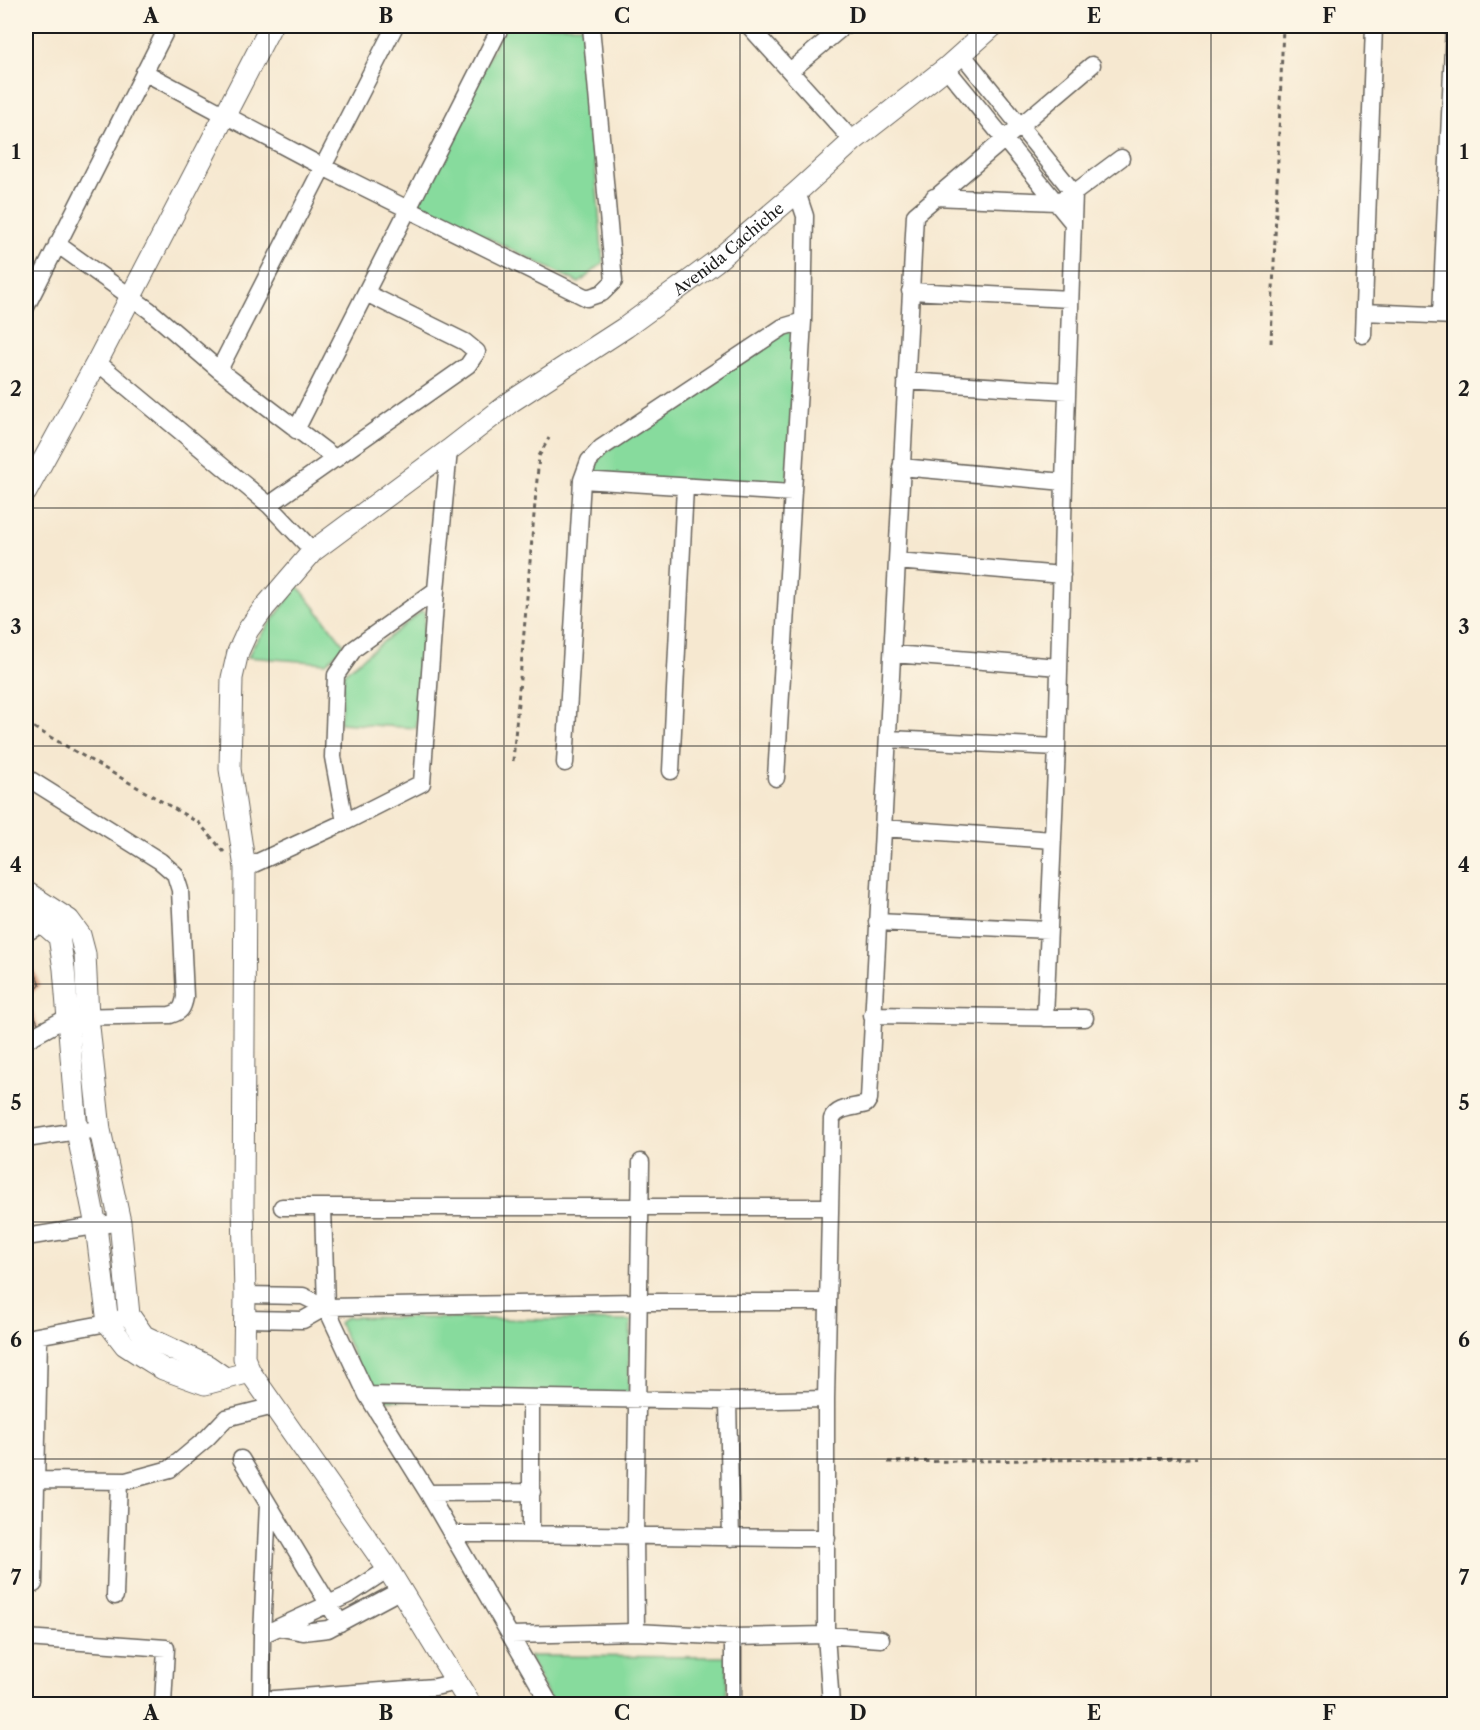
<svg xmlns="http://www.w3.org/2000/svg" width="1480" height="1730" font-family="'Libre Caslon Text',serif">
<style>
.green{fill:#87db9d;stroke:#527c5c;stroke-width:1.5}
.building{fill:#d49673}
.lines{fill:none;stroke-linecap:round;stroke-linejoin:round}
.minor-casing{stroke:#68635b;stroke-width:19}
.tertiary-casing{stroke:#68635b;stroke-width:23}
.path{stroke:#68635b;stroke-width:3;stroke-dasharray:4.5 4.5;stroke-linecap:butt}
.minor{stroke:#fff;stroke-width:16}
.tertiary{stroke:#fff;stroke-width:21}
.grid{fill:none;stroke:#1c1c1c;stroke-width:1.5;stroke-opacity:0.55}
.labels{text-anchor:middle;stroke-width:5;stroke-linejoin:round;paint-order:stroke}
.street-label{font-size:16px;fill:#1c1c1c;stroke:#fcf5e5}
.neatline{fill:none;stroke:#1c1c1c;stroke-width:2}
.grid-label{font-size:20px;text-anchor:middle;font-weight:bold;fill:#1c1c1c}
</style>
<rect width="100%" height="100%" fill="#fcf5e5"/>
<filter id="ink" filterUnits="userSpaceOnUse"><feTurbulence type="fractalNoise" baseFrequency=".0167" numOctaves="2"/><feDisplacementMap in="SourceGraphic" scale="12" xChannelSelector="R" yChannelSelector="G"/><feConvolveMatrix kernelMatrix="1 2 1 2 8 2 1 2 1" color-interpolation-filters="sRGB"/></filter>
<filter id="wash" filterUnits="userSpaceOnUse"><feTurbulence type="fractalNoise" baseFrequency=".008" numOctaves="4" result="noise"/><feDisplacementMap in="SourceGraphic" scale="24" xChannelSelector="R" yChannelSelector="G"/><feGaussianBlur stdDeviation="1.35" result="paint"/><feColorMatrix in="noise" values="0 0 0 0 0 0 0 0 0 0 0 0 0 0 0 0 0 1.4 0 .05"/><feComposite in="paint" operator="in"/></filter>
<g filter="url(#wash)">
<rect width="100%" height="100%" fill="#f6e8d0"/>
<path class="green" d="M 505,26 L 584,26 L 603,263 L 579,283 L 416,202 Z
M 786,331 L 796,334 L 787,486 L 596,478 L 592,470 L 605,452 Z
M 298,586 L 345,646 L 326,663 L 248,657 L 253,646 Z
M 423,610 L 425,614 L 416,728 L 340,723 L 344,673 Z
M 346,1317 L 631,1321 L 628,1404 L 373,1400 L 339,1323 Z
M 529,1656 L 728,1657 L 726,1704 L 552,1704 Z"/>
<g id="blocks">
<path class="building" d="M 26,956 L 30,960 L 40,985 L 27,999 L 40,1028 L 26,1035 Z"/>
</g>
</g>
<g filter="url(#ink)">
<use href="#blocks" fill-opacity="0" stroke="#68635b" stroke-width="1.5"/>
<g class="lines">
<defs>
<path id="minor" d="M 749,26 L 853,141
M 962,54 L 1074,193 L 1064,482
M 946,68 L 1073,223
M 790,71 L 844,26
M 144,72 L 323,167 L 587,298 L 602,293 L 614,281 L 591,26
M 934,197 L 1056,202 L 1074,193 L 1121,158
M 57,244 L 149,310 L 219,370 L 336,459
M 910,291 L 1070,299
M 26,307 L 168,26
M 1364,312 L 1454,316
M 1441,315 L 1454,26
M 1363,335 L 1374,26
M 97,362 L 269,505 L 313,551
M 219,370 L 395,26
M 906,381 L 1067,391
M 296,430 L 501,26
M 901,467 L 1064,482 L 1057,747
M 582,480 L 793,493
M 269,505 L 468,365 L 477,352 L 465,342 L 366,293
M 897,561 L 1062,575
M 893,654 L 1059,667
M 889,739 L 1057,747 L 1045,1018
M 565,763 L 582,480 L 589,461 L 601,448 L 783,327 L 803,321
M 671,771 L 685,487
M 26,777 L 160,861 L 175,874 L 180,890 L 185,997 C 183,1008 181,1012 170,1015 L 68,1017 L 26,1040
M 776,778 L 803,321 L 805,216 L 797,192
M 345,822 L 333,757 L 336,675 L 354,649 L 436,590
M 883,828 L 1053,840
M 245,868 L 345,822 L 422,783 L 436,590 L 449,450
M 877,922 L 1049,930
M 26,933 L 43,923 L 48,916
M 872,1015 L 1085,1018
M 26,1139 L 77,1131 L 100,1130
M 282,1207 L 830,1207
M 323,1207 L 326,1307 L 367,1395 L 428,1493 L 550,1704
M 26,1237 L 120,1222
M 245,1295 L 303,1296 L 326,1307 L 638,1302 L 827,1302
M 245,1319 L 303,1320 L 326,1307
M 26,1338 L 108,1323 L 129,1315
M 367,1395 L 728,1401 L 826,1399
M 531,1398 L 531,1533
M 728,1401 L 731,1538
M 241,1459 L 340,1623
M 36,1480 L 126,1481 L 170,1469 L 207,1438 L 226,1418 L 274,1406
M 428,1493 L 532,1492
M 451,1534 C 577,1533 702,1538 827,1538
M 34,1584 L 39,1336
M 115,1596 L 119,1481
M 281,1628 L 303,1632 L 328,1629 L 401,1590
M 636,1632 L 635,1534 L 641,1162
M 262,1635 L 268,1504
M 511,1635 L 636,1632 L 733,1637 L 826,1635 L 881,1639
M 26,1638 L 166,1648 L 163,1704
M 261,1700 L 435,1687 L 457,1682
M 261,1704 L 262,1635 L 350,1594 L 388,1569
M 733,1704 L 733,1637
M 831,1704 L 826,1635 L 826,1399 L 832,1119 C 837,1107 854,1108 866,1104 L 869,1099 L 915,215 L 1092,65"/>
<g id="tertiary">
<path d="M 26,492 L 97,362 L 271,26"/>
<path d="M 26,892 L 69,920 L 80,935 L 85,954 L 88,1017 L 100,1130 L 120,1222 L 129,1315 L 144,1336 L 208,1366 L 225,1378"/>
<path d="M 26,913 L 43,923 L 59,937 L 64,969 L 77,1131 L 96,1226 L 108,1323 L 125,1345 L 142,1356 L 163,1369 L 205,1384 L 250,1372"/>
<path id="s1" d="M 470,1704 L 388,1569 L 250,1372 L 244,1358 L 245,1295 L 243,1206 L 245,868 L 230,769 L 232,678 L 238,652 L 248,630 L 264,608 L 313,551 L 449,450 L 512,401 L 626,327 L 715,262 L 797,192 L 853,141 L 946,68 L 993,26"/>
</g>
</defs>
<use href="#minor" class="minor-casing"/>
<use href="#tertiary" class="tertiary-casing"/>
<path class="path" d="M 1271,343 L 1283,26
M 26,723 L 199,823 L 224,852
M 513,761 L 539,456 L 549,438
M 888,1462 L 1196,1458"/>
<use href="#minor" class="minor"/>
<use href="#tertiary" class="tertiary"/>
</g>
</g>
<path class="grid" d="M 269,26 L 269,1704M 504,26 L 504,1704M 740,26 L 740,1704M 976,26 L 976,1704M 1211,26 L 1211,1704M 26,271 L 1454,271M 26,508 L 1454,508M 26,746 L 1454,746M 26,984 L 1454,984M 26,1222 L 1454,1222M 26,1459 L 1454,1459"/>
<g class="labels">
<g class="street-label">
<text dy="6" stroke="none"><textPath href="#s1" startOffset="1762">Avenida Cachiche</textPath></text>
</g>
</g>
<rect width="1480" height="1730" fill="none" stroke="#fcf5e5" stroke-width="66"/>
<rect x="33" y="33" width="1414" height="1664" class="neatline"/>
<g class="grid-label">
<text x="151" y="23">A</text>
<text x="386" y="23">B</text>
<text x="622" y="23">C</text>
<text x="858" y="23">D</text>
<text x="1094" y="23">E</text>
<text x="1329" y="23">F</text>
<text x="16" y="159">1</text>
<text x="1464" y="159">1</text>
<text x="16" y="396">2</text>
<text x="1464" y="396">2</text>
<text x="16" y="634">3</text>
<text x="1464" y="634">3</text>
<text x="16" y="872">4</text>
<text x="1464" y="872">4</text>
<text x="16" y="1110">5</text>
<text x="1464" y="1110">5</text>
<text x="16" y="1347">6</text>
<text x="1464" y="1347">6</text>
<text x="16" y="1585">7</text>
<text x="1464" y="1585">7</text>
<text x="151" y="1720">A</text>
<text x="386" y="1720">B</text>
<text x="622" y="1720">C</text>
<text x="858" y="1720">D</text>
<text x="1094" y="1720">E</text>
<text x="1329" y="1720">F</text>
</g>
</svg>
